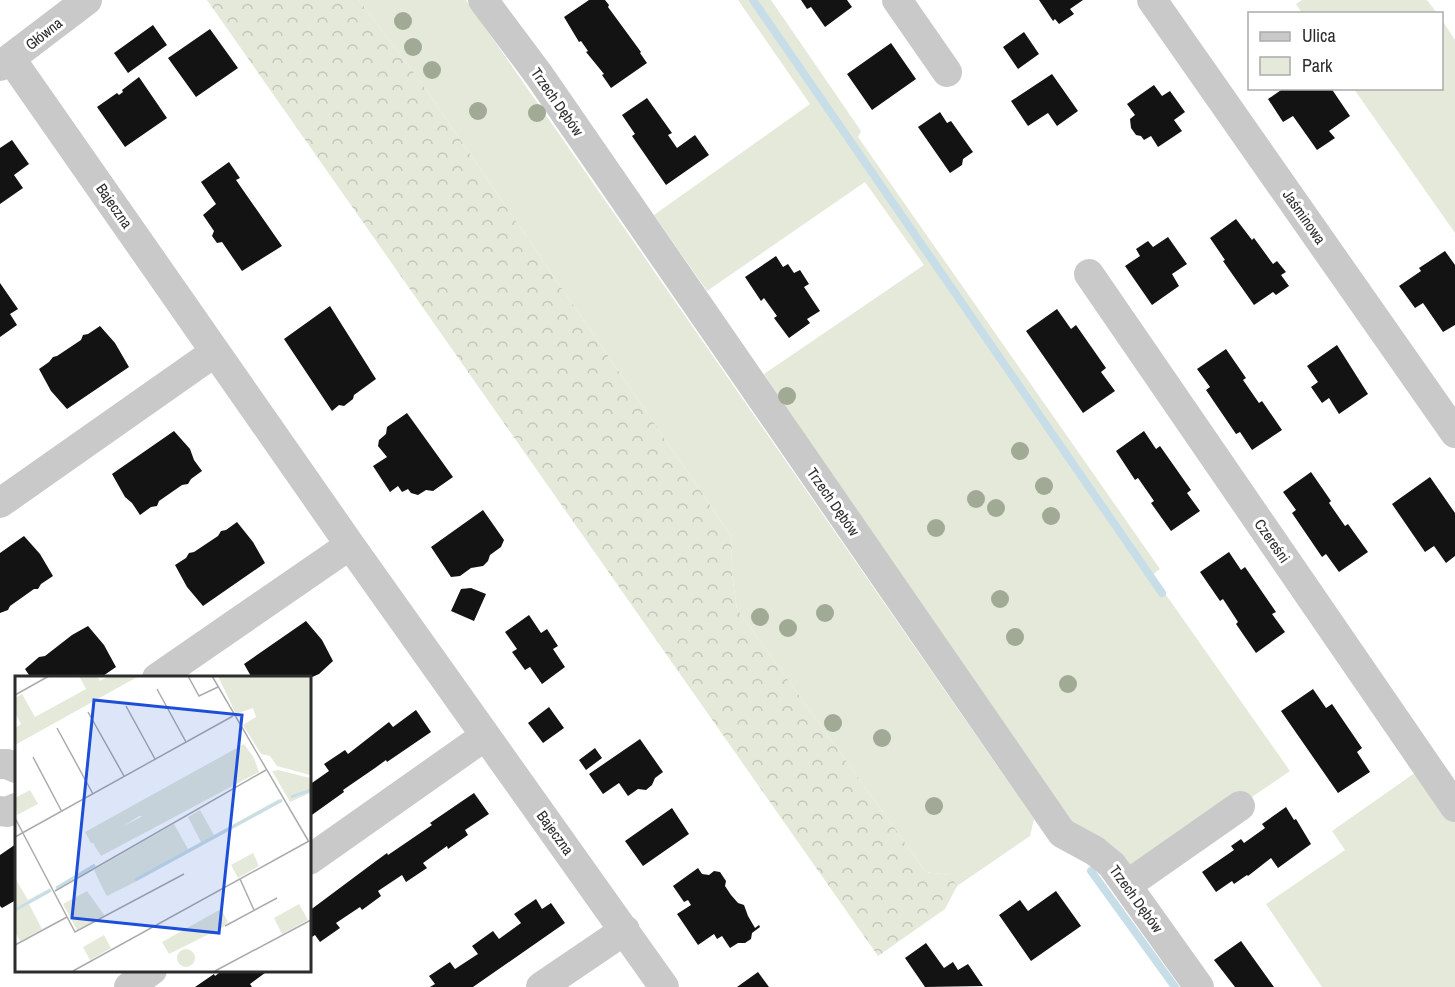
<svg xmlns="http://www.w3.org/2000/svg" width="1455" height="987" font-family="'Archivo Narrow',sans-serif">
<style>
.green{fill:#e4e9da}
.forest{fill:url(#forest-crowns)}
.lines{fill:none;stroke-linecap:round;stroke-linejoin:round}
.stream{stroke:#c7dee8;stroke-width:8}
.building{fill:#131313}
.minor{stroke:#c9c9c9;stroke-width:30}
.tree{fill:#a0aa94}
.labels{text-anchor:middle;stroke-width:6;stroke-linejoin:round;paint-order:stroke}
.street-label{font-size:15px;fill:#2c2c2c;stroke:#fff}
.inset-river{fill:none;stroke:#c7dee8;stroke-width:3}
.inset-road{fill:none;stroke:#ababab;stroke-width:1.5}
.view{fill:#1d4ed8;fill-opacity:0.15;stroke:#1d4ed8;stroke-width:3}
.inset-edge{fill:none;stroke:#2c2c2c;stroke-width:3}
</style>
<defs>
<pattern id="forest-crowns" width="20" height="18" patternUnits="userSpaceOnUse" patternTransform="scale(1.5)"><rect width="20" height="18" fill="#e4e9da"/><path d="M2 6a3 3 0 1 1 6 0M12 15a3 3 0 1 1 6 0" fill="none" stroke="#c4c8bb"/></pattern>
</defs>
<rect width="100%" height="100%" fill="#fff"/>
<path class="green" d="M 359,0 L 466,0 L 1034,819 L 1030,836 L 957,886 L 949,875 L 926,872 L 737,609 L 731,567 L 732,537 L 420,81 Z
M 738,0 L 771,0 L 861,131 L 858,137 L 1160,569 L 1152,575 L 1290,771 L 1246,801 L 1125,869 L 1068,826 L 764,374 L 924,265 L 865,182 L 707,291 L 654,215 L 810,104 Z
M 1302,0 L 1427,0 L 1437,13 L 1302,13 L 1296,4 Z
M 1442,20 L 1455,40 L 1455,233 L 1354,89 L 1442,88 Z
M 1419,770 L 1455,820 L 1455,987 L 1322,987 L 1266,904 L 1345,850 L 1332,831 Z"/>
<path class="forest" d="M 207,0 L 359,0 L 420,81 L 732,537 L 731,567 L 737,609 L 926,872 L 950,875 L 957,886 L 945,909 L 878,956 Z"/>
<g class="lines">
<path class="stream" d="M 753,0 L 1162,593
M 1091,871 L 1175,987"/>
</g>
<path class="building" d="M 589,0 L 605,0 L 609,5 L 608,7 L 641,52 L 640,53 L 647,63 L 611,88 L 602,75 L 604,74 L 586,52 L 588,51 L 581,41 L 579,42 L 564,17 Z
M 801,0 L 847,0 L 852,7 L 825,27 L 811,7 L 807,9 Z
M 1039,0 L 1083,0 L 1070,9 L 1074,14 L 1059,24 L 1055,19 L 1053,21 Z
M 153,25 L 167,45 L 128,73 L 114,53 Z
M 210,29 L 238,68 L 196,97 L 168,58 Z
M 1024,32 L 1039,54 L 1018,69 L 1003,47 Z
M 891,43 L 916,79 L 872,110 L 847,74 Z
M 1052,74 L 1078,111 L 1057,126 L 1048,113 L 1028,126 L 1011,101 Z
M 139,77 L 167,118 L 125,147 L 97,107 L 117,93 L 119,95 L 123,92 L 122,90 Z
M 1154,85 L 1162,96 L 1170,91 L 1185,112 L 1174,120 L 1182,131 L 1158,147 L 1151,136 L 1144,140 L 1141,136 L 1136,135 L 1131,128 L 1130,119 L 1135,115 L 1127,104 Z
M 1284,88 L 1331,88 L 1350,116 L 1329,131 L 1335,138 L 1317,150 L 1293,116 L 1283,122 L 1268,99 Z
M 647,98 L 672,133 L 668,135 L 677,148 L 695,135 L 709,155 L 666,185 L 632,136 L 635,134 L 622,115 Z
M 940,112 L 947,123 L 951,121 L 973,152 L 963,159 L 962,165 L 950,173 L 918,127 Z
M 12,140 L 29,164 L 14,175 L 23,188 L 0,204 L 0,148 Z
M 229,162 L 240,178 L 236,180 L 282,246 L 242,271 L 222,242 L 217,243 L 212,236 L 214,231 L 203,215 L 216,204 L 201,182 Z
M 1236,219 L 1252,240 L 1254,238 L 1273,264 L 1277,261 L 1286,272 L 1281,275 L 1289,286 L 1276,295 L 1273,292 L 1254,305 L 1223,261 L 1225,260 L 1210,238 Z
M 1168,237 L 1187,264 L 1172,274 L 1179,286 L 1152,305 L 1125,266 L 1140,256 L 1136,249 L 1148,241 L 1153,247 Z
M 1445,251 L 1455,265 L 1455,325 L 1443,332 L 1423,303 L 1415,308 L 1399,286 L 1421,271 L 1419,268 Z
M 776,256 L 783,267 L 788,264 L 794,273 L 800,270 L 809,284 L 804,287 L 820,311 L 807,319 L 810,323 L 789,338 L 774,318 L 777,316 L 764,298 L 761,301 L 745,277 Z
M 0,283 L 18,309 L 10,314 L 17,325 L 0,337 Z
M 330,306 L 376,379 L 354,395 L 353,399 L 344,406 L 339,405 L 332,411 L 284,339 Z
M 1057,309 L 1071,329 L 1076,325 L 1106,368 L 1101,372 L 1115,391 L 1083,413 L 1026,331 Z
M 100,326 L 115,343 L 129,367 L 67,409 L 51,391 L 39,369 L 49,362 L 53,357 L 57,356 L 81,340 L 83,335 L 88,334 Z
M 1337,345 L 1368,394 L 1339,414 L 1329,398 L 1322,403 L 1311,387 L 1318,382 L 1307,366 Z
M 1226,349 L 1246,378 L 1243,380 L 1259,403 L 1262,401 L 1282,430 L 1252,450 L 1240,432 L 1236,434 L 1206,390 L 1210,387 L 1197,369 Z
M 407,413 L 453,477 L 433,491 L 426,490 L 418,495 L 411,493 L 408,489 L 402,492 L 398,486 L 390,492 L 373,466 L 387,457 L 378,446 L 379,440 L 386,434 L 387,427 Z
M 174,431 L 190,449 L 194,460 L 202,471 L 191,479 L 188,484 L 182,485 L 159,501 L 157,506 L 151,507 L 140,515 L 132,503 L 125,497 L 112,474 Z
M 1144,431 L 1156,449 L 1160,446 L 1191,490 L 1187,493 L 1200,511 L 1171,531 L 1151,503 L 1154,501 L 1138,478 L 1135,480 L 1116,451 Z
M 1311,472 L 1331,501 L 1329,503 L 1345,526 L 1348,524 L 1368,552 L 1339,572 L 1326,554 L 1322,557 L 1292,513 L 1296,510 L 1283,492 Z
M 1430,477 L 1455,513 L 1455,556 L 1446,563 L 1434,546 L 1425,552 L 1392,504 Z
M 483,510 L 504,540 L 501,547 L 490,555 L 488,561 L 483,566 L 471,568 L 460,576 L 451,577 L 431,547 Z
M 237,522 L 253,542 L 265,563 L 203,606 L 187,587 L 175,565 L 186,558 L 189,553 L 194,552 L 218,536 L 221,531 L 226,530 Z
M 24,536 L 40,554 L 53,576 L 41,584 L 38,589 L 34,589 L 10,606 L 8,610 L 0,613 L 0,553 Z
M 1229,552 L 1241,570 L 1245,567 L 1276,612 L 1272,614 L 1285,632 L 1256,653 L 1236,624 L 1238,622 L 1223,599 L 1220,601 L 1200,572 Z
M 471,588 L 486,594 L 474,621 L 451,611 L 461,589 Z
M 529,615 L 541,633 L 547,629 L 558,646 L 553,649 L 565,667 L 542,684 L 530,667 L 525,670 L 512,652 L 517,649 L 505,632 Z
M 306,621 L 322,640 L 333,661 L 319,674 L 310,678 L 252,678 L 244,664 Z
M 88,626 L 104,645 L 116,667 L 100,678 L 31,678 L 25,669 L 39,657 L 45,656 L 72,635 Z
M 1313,689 L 1326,708 L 1332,704 L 1362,748 L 1357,752 L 1370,772 L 1338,793 L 1281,711 Z
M 549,707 L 564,728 L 543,743 L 528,723 Z
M 416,710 L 431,732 L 387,762 L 386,760 L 375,768 L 343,790 L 344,792 L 309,817 L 309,785 L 329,771 L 324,764 L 345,750 L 348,754 L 389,722 L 393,727 Z
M 640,739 L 663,772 L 655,778 L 652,785 L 646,790 L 638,789 L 628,796 L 619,783 L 603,794 L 589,774 Z
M 595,748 L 602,758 L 586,770 L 579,760 Z
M 474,793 L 489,814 L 465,830 L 468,835 L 448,849 L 447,846 L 423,863 L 427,868 L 406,882 L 402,875 L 378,891 L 381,896 L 362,910 L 360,907 L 336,923 L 340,928 L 320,942 L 315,935 L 309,939 L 309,911 L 376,861 L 387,853 L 388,855 L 432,825 L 430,823 Z
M 1286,807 L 1294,820 L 1296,819 L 1311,844 L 1278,868 L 1271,858 L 1248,876 L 1247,875 L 1234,884 L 1232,881 L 1216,892 L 1202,872 L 1234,850 L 1231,846 L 1241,839 L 1244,843 L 1265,828 L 1262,824 Z
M 672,808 L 689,834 L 643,866 L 625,841 Z
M 16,844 L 16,900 L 2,908 L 0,906 L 0,855 Z
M 698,868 L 702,874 L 709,875 L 714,871 L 720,872 L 726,881 L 725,886 L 731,895 L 738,903 L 744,905 L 748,916 L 755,928 L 759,925 L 760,927 L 752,933 L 751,939 L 745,943 L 738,943 L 730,948 L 722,936 L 717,939 L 714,934 L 698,945 L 677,914 L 691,905 L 688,900 L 684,902 L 673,886 Z
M 1056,891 L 1081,926 L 1031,961 L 999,915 L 1020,900 L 1028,911 Z
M 536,899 L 542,909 L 551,903 L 565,923 L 473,987 L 430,987 L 435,984 L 429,976 L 450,962 L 455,969 L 478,954 L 472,946 L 493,931 L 499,939 L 521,923 L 514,914 Z
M 1241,941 L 1274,987 L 1235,987 L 1214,960 Z
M 926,943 L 944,968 L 953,962 L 958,970 L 968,964 L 983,986 L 925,987 L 905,958 Z
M 223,970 L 269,970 L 250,984 L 252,987 L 195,987 L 214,974 L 215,976 Z
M 758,972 L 769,987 L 737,987 Z"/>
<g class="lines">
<path class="minor" d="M 483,0 L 539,75 L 1062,833 L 1095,851 L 1112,865 L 1199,987
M 897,0 L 947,72
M 1152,0 L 1455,433
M 11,59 L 350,545 L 664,987
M 0,66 L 87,0
M 1089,274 L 1455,807
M 0,503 L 215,352
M 157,678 L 350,545
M 0,764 L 7,764 L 16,768
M 0,811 L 7,812 L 16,808
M 309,860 L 485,736
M 1127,885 L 1240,806
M 129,987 L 152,970
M 541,987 L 625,930"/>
</g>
<g class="tree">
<circle cx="403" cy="21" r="9"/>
<circle cx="413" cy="47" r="9"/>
<circle cx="432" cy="70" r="9"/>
<circle cx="478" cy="111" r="9"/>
<circle cx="537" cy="113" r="9"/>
<circle cx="787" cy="396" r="9"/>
<circle cx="1020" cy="451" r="9"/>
<circle cx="1044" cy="486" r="9"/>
<circle cx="976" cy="499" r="9"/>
<circle cx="996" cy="508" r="9"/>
<circle cx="1051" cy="516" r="9"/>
<circle cx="936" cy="528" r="9"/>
<circle cx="1000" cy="599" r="9"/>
<circle cx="825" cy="613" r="9"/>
<circle cx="760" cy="617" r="9"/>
<circle cx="788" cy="628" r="9"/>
<circle cx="1015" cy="637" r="9"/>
<circle cx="1068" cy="684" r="9"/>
<circle cx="833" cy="723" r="9"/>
<circle cx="882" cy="738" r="9"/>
<circle cx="934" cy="806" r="9"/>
</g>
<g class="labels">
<g class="street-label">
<text transform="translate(44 34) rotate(-38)" y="5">Główna</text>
<text transform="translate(557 102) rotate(55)" y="5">Trzech Dębów</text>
<text transform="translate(114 206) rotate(55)" y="5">Bajeczna</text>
<text transform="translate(1304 217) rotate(55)" y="5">Jaśminowa</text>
<text transform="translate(833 502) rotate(55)" y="5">Trzech Dębów</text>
<text transform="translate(1272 541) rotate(55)" y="5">Czereśni</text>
<text transform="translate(555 833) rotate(54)" y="5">Bajeczna</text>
<text transform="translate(1136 899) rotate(54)" y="5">Trzech Dębów</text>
</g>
</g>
<g transform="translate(15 676)">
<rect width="296" height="296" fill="#fff"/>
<path d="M 239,82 L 244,96 L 86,180 L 79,169 L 82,164 ZM 15,114 L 23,128 L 2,139 L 0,122 ZM 264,123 L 267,126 L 124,204 L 92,220 L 88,213 L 79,194 L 159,148 L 173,173 L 186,166 L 173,141 L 185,134 L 199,159 ZM 238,177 L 244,190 L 223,202 L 216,189 ZM 0,202 L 13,224 L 35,212 L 36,216 L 14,228 L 27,253 L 5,265 L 0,256 ZM 72,215 L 90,240 L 62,254 L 48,228 ZM 206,233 L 213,246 L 208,251 L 154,278 L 147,266 ZM 89,259 L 96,272 L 75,284 L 68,271 ZM162 282a9 9 0 1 1 18 0a9 9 0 1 1-18 0Z" fill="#e4e9da"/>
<path d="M 64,0 L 82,0 L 85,5 L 94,0 L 124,0 L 0,69 L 0,52 L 6,48 L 0,37 L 0,22 L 7,18 L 20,41 L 71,13 ZM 203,0 L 295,0 L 295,99 L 262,90 L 255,80 L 246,78 L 228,49 L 241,41 L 238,32 L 221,38 ZM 229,68 L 239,82 L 135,141 L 124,140 L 81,168 L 76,167 L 70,156 ZM 263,94 L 295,102 L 295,117 L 275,126 L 257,95 ZM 284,228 L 293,244 L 267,258 L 259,242 Z" fill="#e4e9da"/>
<path class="inset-river" d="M 276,121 L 296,114M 120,204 L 267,124M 41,212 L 80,189M 0,234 L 36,214"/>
<path class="inset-road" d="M 173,0 L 184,20 L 203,11M 197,0 L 294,166M 142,13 L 171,66M 0,19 L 34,0M 111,30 L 140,83M 73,36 L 109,100M 42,52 L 78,118M 18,81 L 47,136M 0,142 L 60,256 L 169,198M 0,161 L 218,40M 225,203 L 239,234M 40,215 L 251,94M 210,250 L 262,222M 0,269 L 52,241M 58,295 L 294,165M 200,295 L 296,244"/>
<path class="view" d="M 79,24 L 227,39 L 204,257 L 57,242 Z"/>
<rect width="296" height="296" class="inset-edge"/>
</g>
<rect x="1248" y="12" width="195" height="78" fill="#ffffff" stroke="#ababab" stroke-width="1.5"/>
<rect x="1260" y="32" width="30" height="9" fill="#c9c9c9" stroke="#ababab" stroke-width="1.5"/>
<text x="1302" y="42" font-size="18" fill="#2c2c2c">Ulica</text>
<rect x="1260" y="57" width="30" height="18" fill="#e4e9da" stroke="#ababab" stroke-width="1.5"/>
<text x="1302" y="72" font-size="18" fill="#2c2c2c">Park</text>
</svg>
